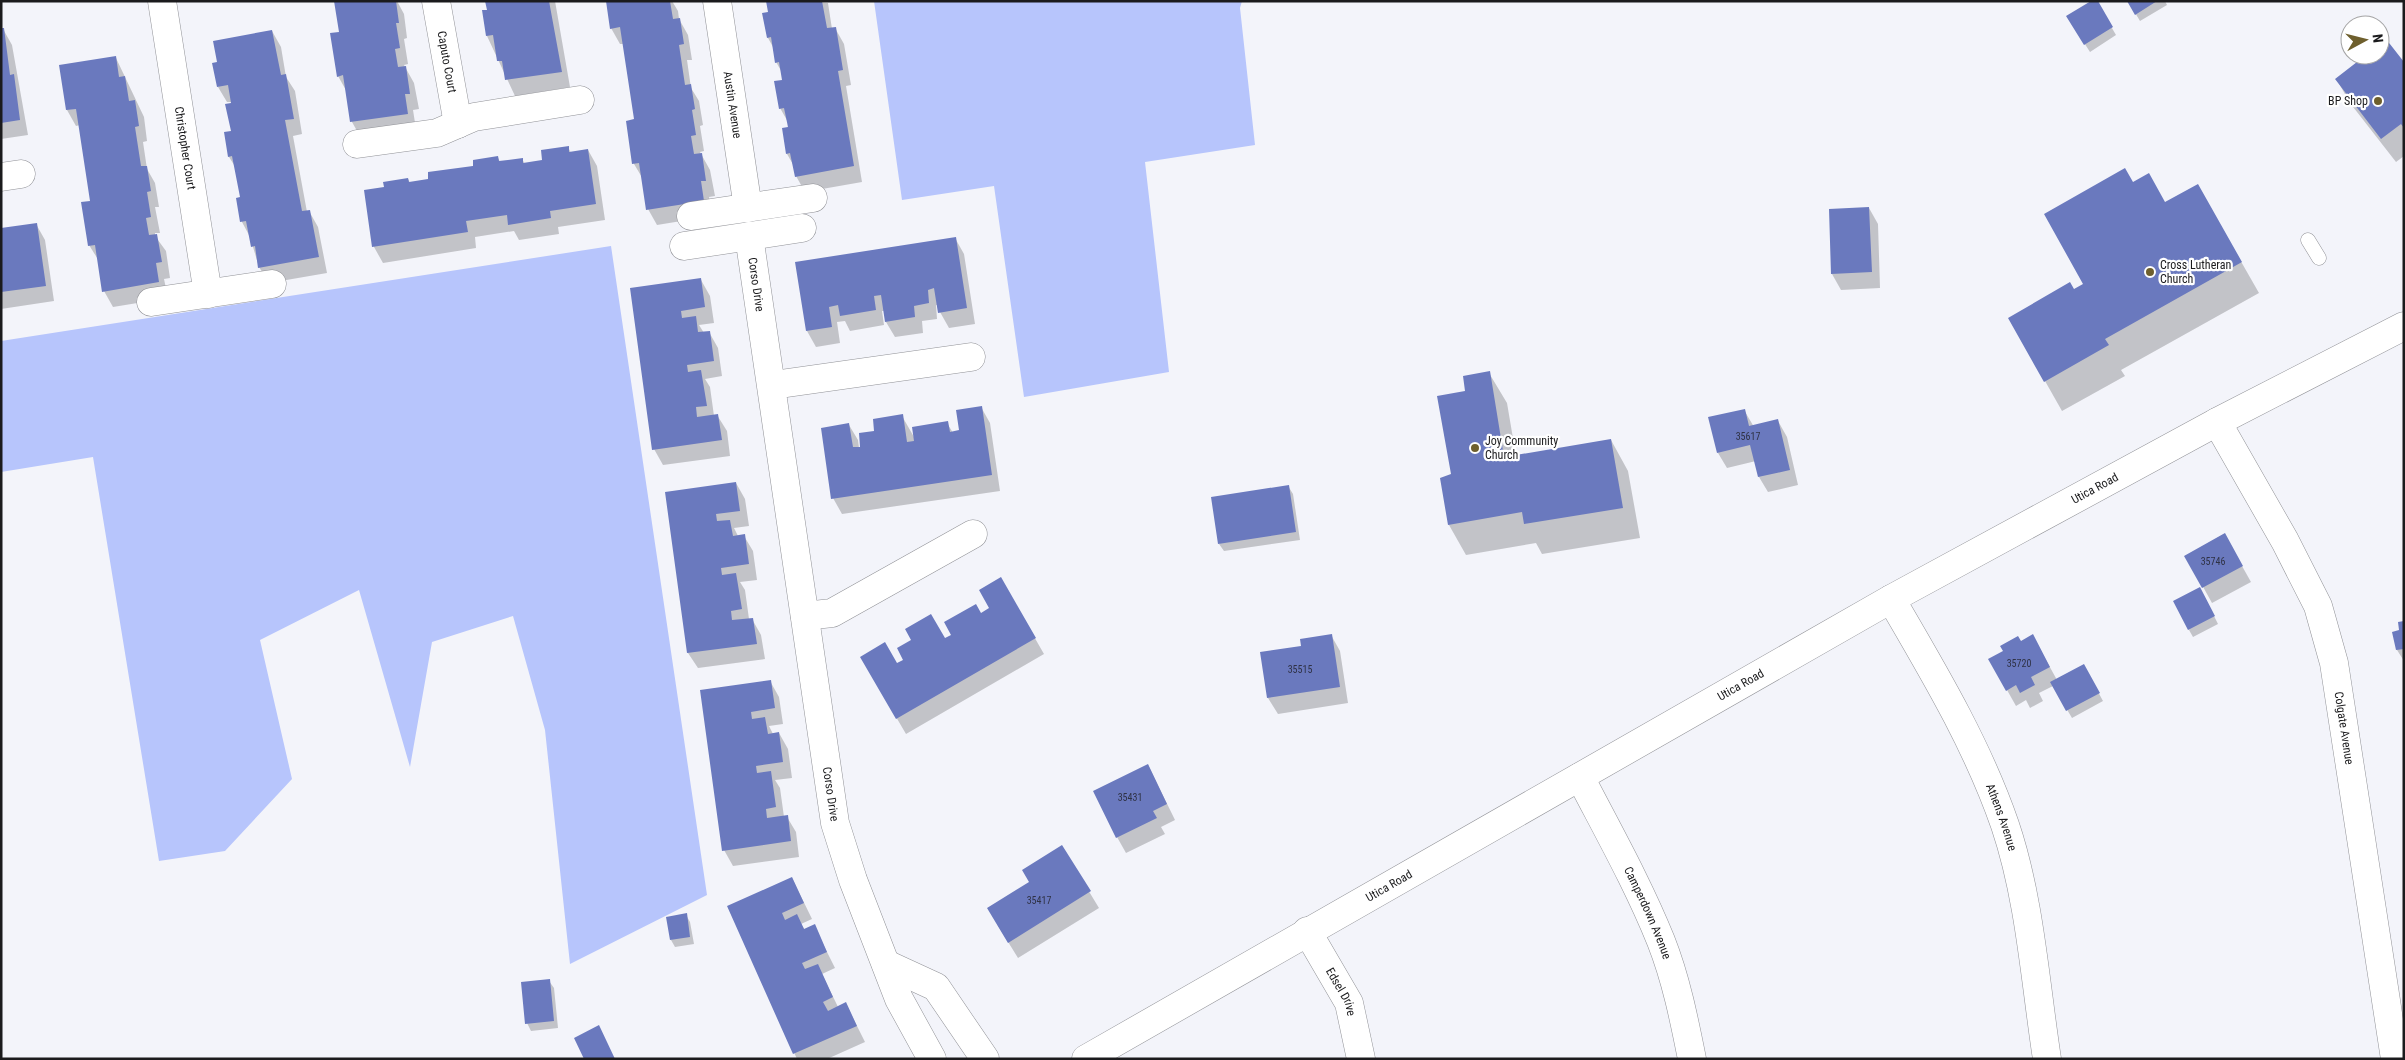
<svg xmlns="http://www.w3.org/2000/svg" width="2405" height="1060" font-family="'Roboto Condensed',sans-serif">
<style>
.green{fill:#b7c5fc}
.shadow{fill:#0003}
.building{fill:#6a79be}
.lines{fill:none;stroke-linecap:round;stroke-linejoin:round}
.service-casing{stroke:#919297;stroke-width:15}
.minor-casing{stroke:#919297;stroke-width:29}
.secondary-casing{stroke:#919297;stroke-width:29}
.service{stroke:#fff;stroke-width:14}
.minor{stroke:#fff;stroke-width:28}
.secondary{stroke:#fff;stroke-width:28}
.poi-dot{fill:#6e5f2d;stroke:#fff;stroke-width:2}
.labels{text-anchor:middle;stroke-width:4.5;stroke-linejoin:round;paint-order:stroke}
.number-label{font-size:10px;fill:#2f3245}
.street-label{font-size:12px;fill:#1b1b1d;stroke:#fff}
.poi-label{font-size:12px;fill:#1b1b1d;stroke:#fff;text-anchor:start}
</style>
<rect width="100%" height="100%" fill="#f3f4fa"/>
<path class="green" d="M 874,1 L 1242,1 L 1240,8 L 1255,145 L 1145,162 L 1169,372 L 1024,397 L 994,186 L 902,200 Z
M 611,246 L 707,895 L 570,964 L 545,730 L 513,616 L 432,642 L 410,767 L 359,590 L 260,640 L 292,779 L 225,851 L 159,861 L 93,457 L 1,472 L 1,341 Z"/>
<path class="shadow" d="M 336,1 L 397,1 L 404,14 L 407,38 L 404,39 L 408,64 L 404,65 L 414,83 L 419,109 L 413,110 L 416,129 L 361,138 L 352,122 L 347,92 L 338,76 L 340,33 Z
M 487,1 L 555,1 L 570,87 L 515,96 L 487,36 L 483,11 L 488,11 Z
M 607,1 L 672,1 L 678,11 L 679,19 L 688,35 L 692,60 L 687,60 L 691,88 L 699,101 L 703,125 L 700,126 L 704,151 L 700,152 L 710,170 L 715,196 L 709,197 L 712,216 L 657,225 L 648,209 L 643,179 L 634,164 L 636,120 L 624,44 L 620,44 L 611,28 Z
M 768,1 L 828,3 L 832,29 L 835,28 L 844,44 L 851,85 L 846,86 L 862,182 L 805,192 L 796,176 L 794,166 L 787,154 L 788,122 L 780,108 L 783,74 L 776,62 L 773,47 L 768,38 L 764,14 L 770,13 Z
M 2096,1 L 2116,35 L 2090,52 L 2072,24 Z
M 2128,1 L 2165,1 L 2167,5 L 2140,21 Z
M 3,29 L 12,45 L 28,135 L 1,139 L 1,30 Z
M 272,31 L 281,47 L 286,77 L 295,91 L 302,134 L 293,136 L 307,212 L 309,211 L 318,227 L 327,273 L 269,283 L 259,267 L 250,237 L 242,222 L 237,199 L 242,198 L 236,168 L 229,157 L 225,133 L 232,132 L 232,102 L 227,102 L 218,87 Z
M 2380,46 L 2404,64 L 2404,156 L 2396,162 L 2350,103 L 2337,80 L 2368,55 L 2380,55 Z
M 116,58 L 144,117 L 147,141 L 143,142 L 147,169 L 155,183 L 159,207 L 155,207 L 160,233 L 155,233 L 155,236 L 166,251 L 170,278 L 164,279 L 168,298 L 113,307 L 104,291 L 99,261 L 89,245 L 92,202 L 80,125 L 76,126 L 67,110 L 61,66 Z
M 568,147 L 571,153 L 588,150 L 597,166 L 605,220 L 558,227 L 559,234 L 519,240 L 514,231 L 475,237 L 476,248 L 383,263 L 374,247 L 365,191 L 386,188 L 408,179 L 410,183 L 430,180 L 498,158 L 500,162 L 522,159 L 525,164 L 544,161 Z
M 2133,183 L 2165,204 L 2215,216 L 2259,293 L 2121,370 L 2125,376 L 2062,411 L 2045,381 L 2084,285 Z
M 1869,208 L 1878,224 L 1880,288 L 1841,290 L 1832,274 Z
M 36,224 L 45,240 L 54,301 L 1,309 L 1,229 Z
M 955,238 L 964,254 L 975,324 L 949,328 L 940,312 L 938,305 L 936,305 L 937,319 L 922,321 L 923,333 L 895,337 L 886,322 L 885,311 L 882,311 L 884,325 L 850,331 L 845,321 L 837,322 L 840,343 L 816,347 L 807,331 L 797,263 Z
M 701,280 L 710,296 L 714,323 L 699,325 L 704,333 L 709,332 L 718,348 L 722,376 L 705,379 L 710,387 L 714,416 L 717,415 L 727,431 L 730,456 L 663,465 L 654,449 L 631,289 Z
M 1489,373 L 1507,403 L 1516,456 L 1611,440 L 1628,471 L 1640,538 L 1542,554 L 1536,543 L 1466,555 L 1449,525 L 1467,393 Z
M 981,407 L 990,423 L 1000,491 L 842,514 L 833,498 L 849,425 L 858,440 L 859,448 L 876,432 L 902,416 L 914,437 L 947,423 L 953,433 L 960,431 Z
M 1744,410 L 1754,427 L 1778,421 L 1787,437 L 1798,485 L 1768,492 L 1759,477 L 1756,461 L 1727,468 L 1718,453 Z
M 736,483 L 745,499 L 749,526 L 734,528 L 738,536 L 744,536 L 753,551 L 757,580 L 740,582 L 745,590 L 749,619 L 752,619 L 761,635 L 765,659 L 698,668 L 688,653 L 666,493 Z
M 1288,486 L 1293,494 L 1300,540 L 1224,551 L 1219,544 Z
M 2224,534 L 2251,582 L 2212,603 L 2186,556 Z
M 1001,579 L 1044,654 L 906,734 L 861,657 L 897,665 L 945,640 L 991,609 Z
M 2204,596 L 2218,624 L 2193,637 L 2189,630 Z
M 2404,622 L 2404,661 L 2397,650 L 2394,633 L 2401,631 Z
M 1331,635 L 1340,651 L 1348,703 L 1278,714 L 1268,698 L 1262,653 L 1303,647 Z
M 2021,642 L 2041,651 L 2057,680 L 2084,666 L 2103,701 L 2072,718 L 2053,686 L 2039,693 L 2043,701 L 2030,708 L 2026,700 L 2016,706 L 2007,690 Z
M 770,681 L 779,697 L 783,724 L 769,726 L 773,734 L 779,733 L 788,749 L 792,778 L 775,780 L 780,788 L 784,817 L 787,817 L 796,832 L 799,857 L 733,866 L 724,850 L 701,691 Z
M 1148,765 L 1175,820 L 1161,827 L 1165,834 L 1126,853 L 1117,837 Z
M 1062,847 L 1099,908 L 1018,958 L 997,924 Z
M 792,878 L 812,919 L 801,924 L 805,930 L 814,926 L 835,968 L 822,974 L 838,1007 L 846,1004 L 865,1042 L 827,1059 L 797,1059 L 728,907 Z
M 686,915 L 690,922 L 694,944 L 675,947 L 671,940 Z
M 549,981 L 554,988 L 558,1028 L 531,1031 L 527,1023 Z"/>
<path class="building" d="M 334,1 L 396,1 L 399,23 L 396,23 L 400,48 L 395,49 L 398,67 L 406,66 L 410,94 L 405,94 L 408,114 L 350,122 L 343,75 L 337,77 L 330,33 L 339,32 Z
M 485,1 L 549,1 L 562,72 L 505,80 L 502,61 L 497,61 L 493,35 L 486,36 L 482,10 L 487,10 Z
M 606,1 L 670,1 L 673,19 L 680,18 L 684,44 L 679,45 L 685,85 L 691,84 L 695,109 L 692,110 L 696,135 L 691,136 L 694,154 L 702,153 L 706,181 L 701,181 L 704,201 L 646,210 L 639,163 L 632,164 L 626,121 L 634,119 L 620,27 L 610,29 Z
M 766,1 L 822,1 L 827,28 L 836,27 L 843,70 L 838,71 L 854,166 L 795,177 L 790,153 L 786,154 L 782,128 L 788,127 L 784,108 L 779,109 L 774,81 L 782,80 L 779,62 L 775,63 L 771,37 L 767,38 L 762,13 L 768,12 Z
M 2091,1 L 2098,1 L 2113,27 L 2084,45 L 2066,16 Z
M 2127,1 L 2157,1 L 2135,15 Z
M 1,28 L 4,28 L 10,75 L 14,74 L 20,120 L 1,123 Z
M 272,30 L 281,75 L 286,74 L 294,119 L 285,120 L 302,211 L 310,210 L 319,257 L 258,268 L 255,246 L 251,247 L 246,221 L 240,222 L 236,198 L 240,197 L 232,156 L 228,157 L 224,132 L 231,131 L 225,104 L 231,103 L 228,85 L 217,87 L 212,63 L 217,62 L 213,41 Z
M 2386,39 L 2404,62 L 2404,128 L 2401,124 L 2381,139 L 2335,79 L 2366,55 L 2380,55 L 2380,44 Z
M 116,56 L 119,77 L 125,76 L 129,101 L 135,100 L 139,126 L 135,127 L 141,166 L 147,166 L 151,191 L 147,192 L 151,217 L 146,218 L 149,235 L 157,234 L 162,262 L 156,263 L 159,282 L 102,292 L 95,245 L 88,246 L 81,202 L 90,201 L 76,109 L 66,110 L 59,65 Z
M 569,146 L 569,152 L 588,149 L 596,204 L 550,211 L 551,218 L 508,225 L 507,215 L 466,221 L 468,232 L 372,247 L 364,190 L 384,187 L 383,182 L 408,178 L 409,182 L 428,179 L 428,172 L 473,166 L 473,160 L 498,156 L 499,161 L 523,158 L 523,163 L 542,160 L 541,150 Z
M 2125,168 L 2133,182 L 2149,173 L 2165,202 L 2198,184 L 2242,262 L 2105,339 L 2109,345 L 2044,382 L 2008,318 L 2070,282 L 2074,289 L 2083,284 L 2044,214 Z
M 1869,207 L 1872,272 L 1831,274 L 1829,209 Z
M 37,223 L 46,286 L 1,292 L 1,228 Z
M 956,237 L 967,308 L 938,313 L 934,288 L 928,290 L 929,303 L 914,306 L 915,317 L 885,322 L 881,295 L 874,296 L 876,310 L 840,316 L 838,305 L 829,307 L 832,327 L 806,331 L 795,262 Z
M 701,278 L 705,307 L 681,311 L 682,318 L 696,316 L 698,332 L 710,331 L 714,361 L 687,365 L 688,372 L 701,370 L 707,406 L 696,407 L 697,417 L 718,414 L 722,440 L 652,450 L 630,288 Z
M 1490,371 L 1504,457 L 1611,439 L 1623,508 L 1524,524 L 1522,512 L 1448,525 L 1440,478 L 1451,474 L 1437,396 L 1465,391 L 1463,376 Z
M 982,406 L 992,475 L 831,499 L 821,428 L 849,423 L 853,447 L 860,447 L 859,433 L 874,431 L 873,419 L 903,414 L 907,442 L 914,441 L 912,427 L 948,421 L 950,432 L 959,430 L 956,410 Z
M 1745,409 L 1749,426 L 1778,419 L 1790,470 L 1758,477 L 1750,445 L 1717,453 L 1708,417 Z
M 736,482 L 740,511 L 716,514 L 717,521 L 730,520 L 733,536 L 745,534 L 749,564 L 721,568 L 722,575 L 736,573 L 742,609 L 731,611 L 732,620 L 753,618 L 757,644 L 687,653 L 665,492 Z
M 1289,485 L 1296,532 L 1218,544 L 1211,497 Z
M 2225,533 L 2243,566 L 2202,588 L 2184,556 Z
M 1001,577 L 1036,638 L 896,719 L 860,657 L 885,642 L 897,663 L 903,660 L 897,648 L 911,640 L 905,629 L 931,614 L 945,638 L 951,635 L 944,622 L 976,604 L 981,613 L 989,608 L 979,590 Z
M 2200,587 L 2215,616 L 2188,630 L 2173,601 Z
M 2404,621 L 2404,649 L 2396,650 L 2392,632 L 2399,630 L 2398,622 Z
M 1332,634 L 1340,687 L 1267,698 L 1260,652 L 1301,646 L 1300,639 Z
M 2033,634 L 2050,667 L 2031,677 L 2035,685 L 2020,693 L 2016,685 L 2006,691 L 1988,659 L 2003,651 L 2000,646 L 2018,636 L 2021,641 Z
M 2084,664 L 2100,693 L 2066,711 L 2050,682 Z
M 771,680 L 775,708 L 751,712 L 752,719 L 765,717 L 768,734 L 779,732 L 783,762 L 756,766 L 757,773 L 771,771 L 776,807 L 766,809 L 767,818 L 788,815 L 791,841 L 722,851 L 700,690 Z
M 1148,764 L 1167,804 L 1153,811 L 1157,818 L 1116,838 L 1093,791 Z
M 1062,845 L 1091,891 L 1008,943 L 987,908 L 1029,882 L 1022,870 Z
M 792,877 L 804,903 L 782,913 L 785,920 L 797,914 L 804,929 L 815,924 L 827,952 L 802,963 L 805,969 L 818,964 L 833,997 L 823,1002 L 828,1011 L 846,1002 L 857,1026 L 793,1054 L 727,906 Z
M 687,913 L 690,937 L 670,940 L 666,917 Z
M 550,979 L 554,1021 L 525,1024 L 521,982 Z
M 599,1025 L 615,1059 L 584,1059 L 574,1038 Z"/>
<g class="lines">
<defs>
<path id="service" d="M 2308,240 L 2319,258"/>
<g id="minor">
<path id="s1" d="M 162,1 L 208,294"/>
<path id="s2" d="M 436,1 L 458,124"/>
<path id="s3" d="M 717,1 L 748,208"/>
<path d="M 357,144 L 437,133 L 474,117 L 580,100"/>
<path d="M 1,177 L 21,174"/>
<path d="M 691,216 L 813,198"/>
<path id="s4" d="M 749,236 L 835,823 L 853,880 L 899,999 L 932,1059"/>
<path d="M 684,246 L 802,228"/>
<path d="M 151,302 L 272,284"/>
<path d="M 773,385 L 971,357"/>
<path id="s5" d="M 2217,422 L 2285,541 L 2318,606 L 2334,663 L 2395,1059"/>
<path id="s6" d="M 1891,599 C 1933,671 1977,744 2005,825 C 2030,899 2035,981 2047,1059"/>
<path d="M 805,616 L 832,613 L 973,534"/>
<path id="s7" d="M 1580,777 C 1608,831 1638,884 1661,941 C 1676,979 1684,1019 1692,1059"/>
<path id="s8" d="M 1307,931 L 1349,1003 L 1361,1059"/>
<path d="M 886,964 L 936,987 L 985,1059"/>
</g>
<g id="secondary">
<path id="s9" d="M 1086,1059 L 1891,599 L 2217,422 L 2404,326"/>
</g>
</defs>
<use href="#service" class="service-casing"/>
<use href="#minor" class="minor-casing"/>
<use href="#secondary" class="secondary-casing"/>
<use href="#service" class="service"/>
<use href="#minor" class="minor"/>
<use href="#secondary" class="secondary"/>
</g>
<g class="poi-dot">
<circle cx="2378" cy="101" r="5"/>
<circle cx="2150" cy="272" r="5"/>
<circle cx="1475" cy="448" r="5"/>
</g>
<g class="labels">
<g class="number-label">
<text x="1748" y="440">35617</text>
<text x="2213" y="565">35746</text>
<text x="2019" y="667">35720</text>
<text x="1300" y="673">35515</text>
<text x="1130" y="801">35431</text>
<text x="1039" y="904">35417</text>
</g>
<g class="street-label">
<text dy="4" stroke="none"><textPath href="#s2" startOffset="62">Caputo Court</textPath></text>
<text dy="4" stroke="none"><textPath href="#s3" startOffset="105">Austin Avenue</textPath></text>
<text dy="4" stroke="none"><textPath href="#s1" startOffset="149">Christopher Court</textPath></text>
<text dy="4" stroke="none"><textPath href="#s4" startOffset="49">Corso Drive</textPath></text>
<text dy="4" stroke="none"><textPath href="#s9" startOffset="1159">Utica Road</textPath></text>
<text dy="4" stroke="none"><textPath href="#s9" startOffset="754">Utica Road</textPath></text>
<text dy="4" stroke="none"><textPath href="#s5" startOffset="335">Colgate Avenue</textPath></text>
<text dy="4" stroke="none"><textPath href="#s4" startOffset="564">Corso Drive</textPath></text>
<text dy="4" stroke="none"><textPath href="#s6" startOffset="245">Athens Avenue</textPath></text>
<text dy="4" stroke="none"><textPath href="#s9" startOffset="349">Utica Road</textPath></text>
<text dy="4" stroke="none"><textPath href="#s7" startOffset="152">Camperdown Avenue</textPath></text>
<text dy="4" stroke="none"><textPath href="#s8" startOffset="70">Edsel Drive</textPath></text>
</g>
<g class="poi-label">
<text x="2368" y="105" text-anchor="end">BP Shop</text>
<text x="2160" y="269">Cross Lutheran<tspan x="2160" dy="14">Church</tspan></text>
<text x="1485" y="445">Joy Community<tspan x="1485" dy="14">Church</tspan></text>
</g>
</g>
<rect width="2405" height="1060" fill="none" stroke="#1b1b1d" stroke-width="5"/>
<g transform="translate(2365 40) rotate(83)"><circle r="24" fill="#ffffff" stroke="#a4a4a5"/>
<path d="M0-4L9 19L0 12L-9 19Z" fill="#6e5f2d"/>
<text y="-8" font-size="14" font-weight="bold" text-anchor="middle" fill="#1b1b1d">N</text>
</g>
</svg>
